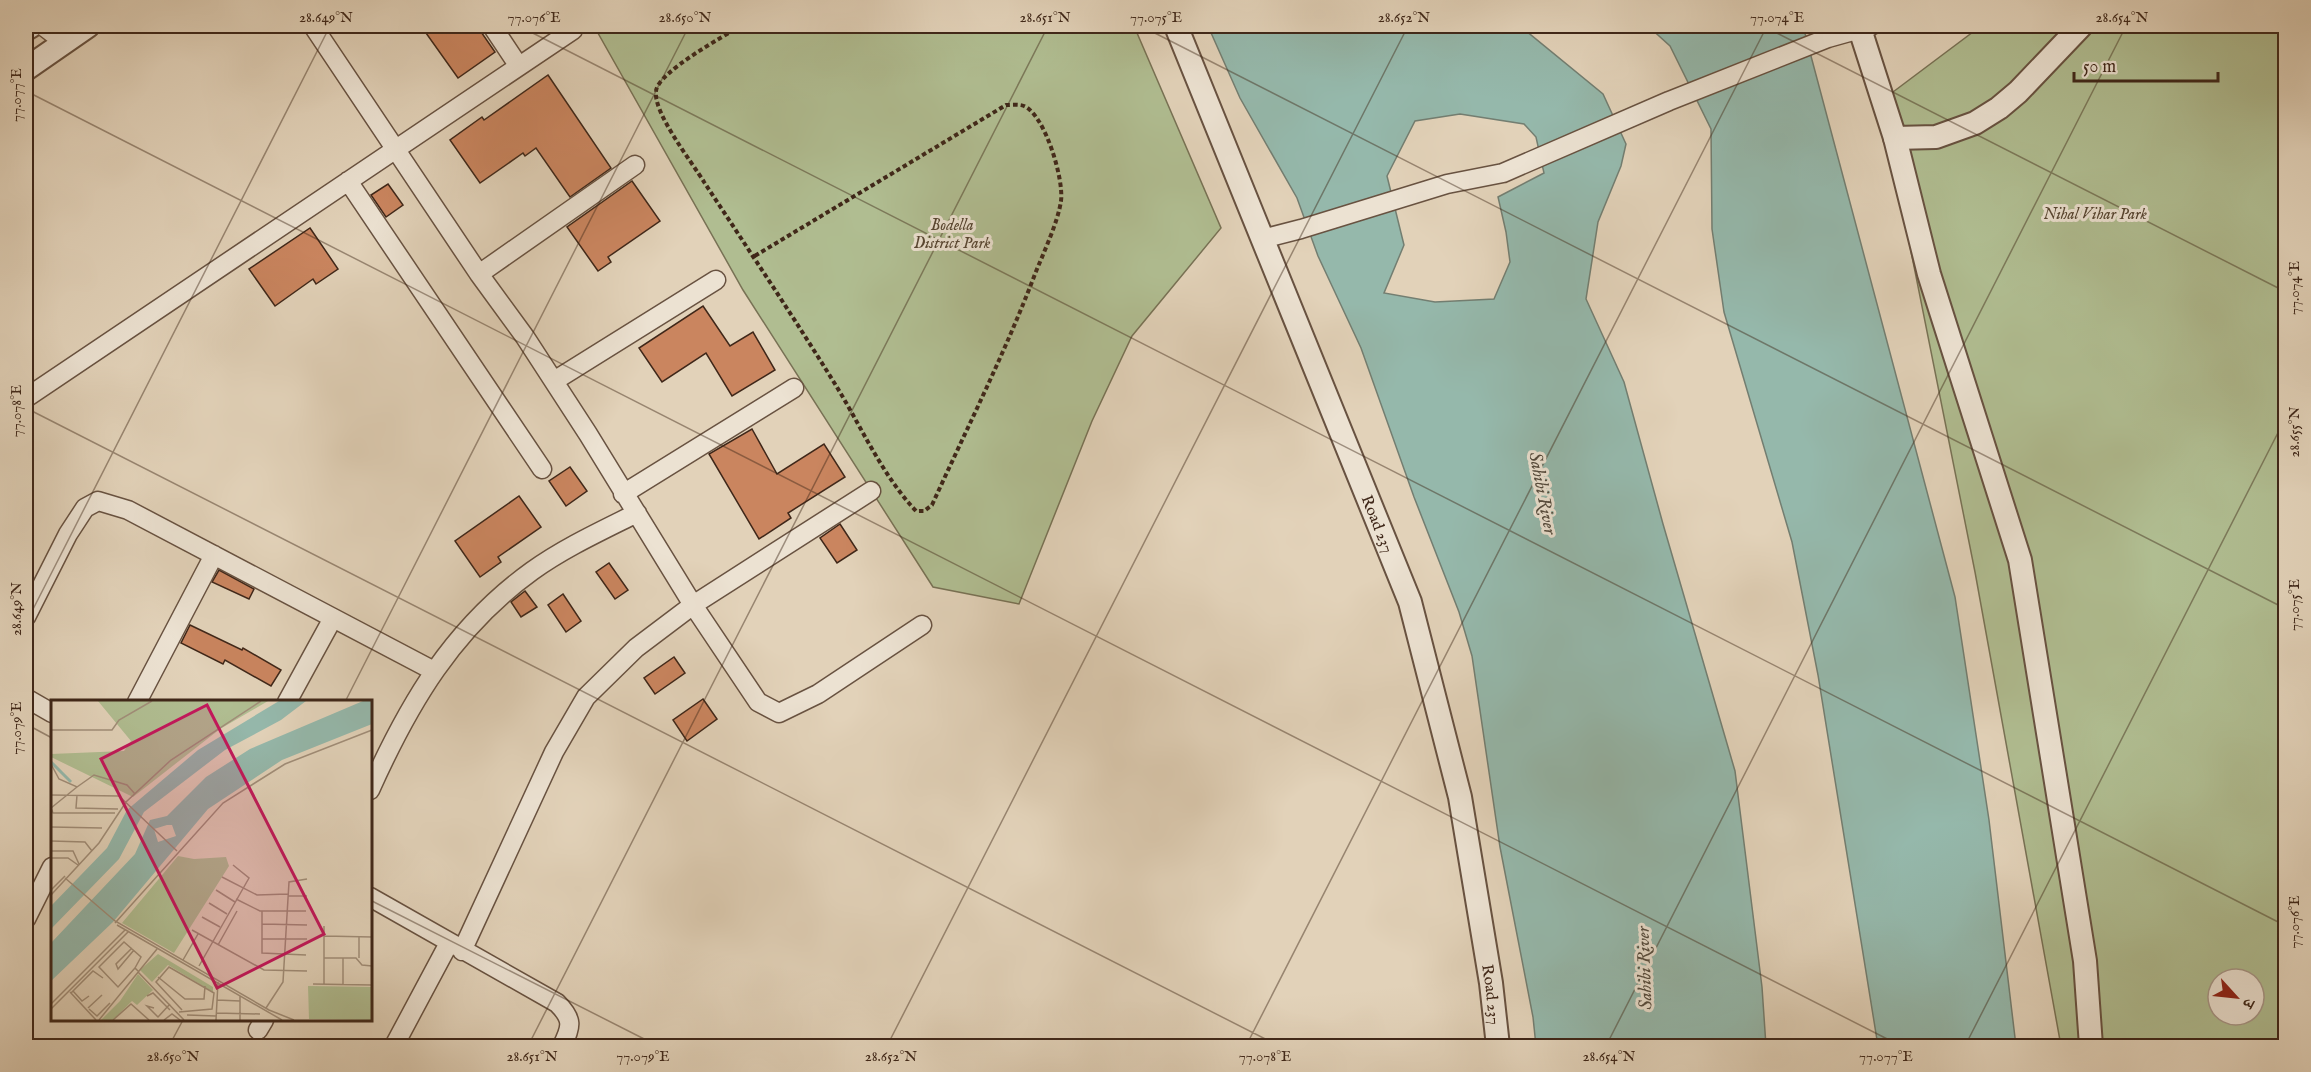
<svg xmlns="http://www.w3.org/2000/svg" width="2311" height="1072" font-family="'IM FELL English','Noto Serif Devanagari',serif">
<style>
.green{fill:#b0bd91;stroke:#787255;stroke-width:1.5;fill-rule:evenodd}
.water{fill:#95b8ab;stroke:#737e71;stroke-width:1.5;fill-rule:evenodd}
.building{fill:#ca855f;stroke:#3f2719;stroke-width:1.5}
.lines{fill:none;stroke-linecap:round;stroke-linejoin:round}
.minor-casing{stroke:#685241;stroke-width:21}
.tertiary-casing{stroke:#685241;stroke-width:26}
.path{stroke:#3f2719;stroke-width:4;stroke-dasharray:4.5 3;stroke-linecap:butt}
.minor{stroke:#ece2d2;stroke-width:18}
.tertiary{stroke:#ece2d2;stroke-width:22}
.ticks{fill:none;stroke:#3f2719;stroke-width:1.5;stroke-opacity:0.45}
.labels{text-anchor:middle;stroke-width:6;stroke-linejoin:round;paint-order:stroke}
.park-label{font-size:16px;font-style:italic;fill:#564531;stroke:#ece2d2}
.street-label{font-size:16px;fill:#3f2719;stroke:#ece2d2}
.water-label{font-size:18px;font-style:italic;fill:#544b3e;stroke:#ece2d2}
.inset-river{fill:none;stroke:#95b8ab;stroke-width:3}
.inset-road{fill:none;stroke:#a18e79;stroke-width:1.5}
.view{fill:#c2185b;fill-opacity:0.15;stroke:#c2185b;stroke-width:3}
.inset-edge{fill:none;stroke:#3f2719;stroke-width:3}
.neatline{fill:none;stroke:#3f2719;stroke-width:2}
.ticks-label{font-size:15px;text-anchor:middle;fill:#3f2719}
</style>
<rect width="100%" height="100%" fill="#e2d2b9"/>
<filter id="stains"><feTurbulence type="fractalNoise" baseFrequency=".00333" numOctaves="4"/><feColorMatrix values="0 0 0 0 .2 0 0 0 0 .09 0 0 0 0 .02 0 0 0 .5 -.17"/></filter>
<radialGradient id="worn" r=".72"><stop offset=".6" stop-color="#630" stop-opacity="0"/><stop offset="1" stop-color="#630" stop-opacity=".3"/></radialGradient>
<path class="green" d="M 594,26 L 1134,26 L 1221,228 L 1132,336 L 1092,421 L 1019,604 L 933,587 L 743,290 Z
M 1981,26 L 2285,26 L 2286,213 L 2283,219 L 2286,225 L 2285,1046 L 2061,1046 L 1975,572 L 1881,101 ZM 2218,979 L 2254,979 L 2254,1015 L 2218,1015 Z"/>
<path class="water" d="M 1208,26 L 1520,26 L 1603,94 L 1626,144 L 1621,166 L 1598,222 L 1586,299 L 1624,382 L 1663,524 L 1735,771 L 1762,987 L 1766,1046 L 1536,1046 L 1533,1017 L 1500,847 L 1472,656 L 1459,612 L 1414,497 L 1361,348 L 1318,256 L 1297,198 L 1240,98 ZM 1460,114 L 1524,124 L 1536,137 L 1544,173 L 1498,197 L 1506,232 L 1510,262 L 1494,299 L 1435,302 L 1384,293 L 1404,245 L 1387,176 L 1415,121 Z
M 1648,26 L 1803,26 L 1955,597 L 1989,820 L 2016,1046 L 1878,1046 L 1818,675 L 1792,542 L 1724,312 L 1712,229 L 1711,129 L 1670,46 Z"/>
<path class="building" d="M 421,26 L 477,26 L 495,52 L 458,78 Z
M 548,75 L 611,168 L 570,197 L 536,148 L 525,156 L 523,153 L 480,183 L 450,140 L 482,117 L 484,120 Z
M 632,181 L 660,221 L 608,257 L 611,262 L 598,271 L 567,227 Z
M 388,184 L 403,205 L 386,217 L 371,195 Z
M 310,228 L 338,269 L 316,284 L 313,279 L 275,306 L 249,269 Z
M 703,306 L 730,346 L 753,332 L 775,370 L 732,396 L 706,353 L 662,382 L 639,348 Z
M 752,429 L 777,474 L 824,444 L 845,477 L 788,513 L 791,518 L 759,539 L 709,454 Z
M 570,467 L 587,491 L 566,506 L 549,481 Z
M 519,496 L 541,527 L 498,557 L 501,562 L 480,577 L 455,541 Z
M 840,524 L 857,550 L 837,563 L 820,538 Z
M 609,563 L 628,590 L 615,599 L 596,572 Z
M 219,570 L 254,589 L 249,599 L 212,582 Z
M 525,591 L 537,607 L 521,617 L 511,602 Z
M 563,594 L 581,621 L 566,632 L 548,605 Z
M 190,625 L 242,650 L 243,648 L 281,670 L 271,686 L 225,660 L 223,664 L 181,643 Z
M 674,657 L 685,673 L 655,694 L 644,678 Z
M 703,699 L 717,719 L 687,741 L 673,720 Z"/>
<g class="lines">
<defs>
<path id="minor" d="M 43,26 L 64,42
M 313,26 L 479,274 L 525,337 L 588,434 L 693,605 L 758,702 L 779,713 L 818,694 L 922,625
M 492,26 L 518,65
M 348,181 L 542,469
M 1262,239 L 1301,229 L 1447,184 L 1503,173 L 1669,101 L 1828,38 L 1871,26
M 479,274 L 635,165
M 554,381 L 716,280
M 26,398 L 573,30
M 623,494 L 794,388
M 26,617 L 68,534 L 85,508 L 98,501 L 128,510 L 434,671
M 26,698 L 52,713
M 137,702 L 214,555
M 287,702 L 333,618
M 370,790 C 409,703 453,628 532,571 C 564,548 601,531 637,513
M 370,897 L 557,1003 C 573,1019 572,1026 562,1046
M 26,919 L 52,867
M 462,951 L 554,752 L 586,697 L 636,648 L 693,605 L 871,491
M 258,1030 L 264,1020
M 394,1046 L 449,943"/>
<g id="tertiary">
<path id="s1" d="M 1176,26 L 1410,602 L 1460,797 L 1491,983 L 1498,1046"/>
<path d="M 1859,26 L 1895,138 L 1929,274 L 2020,560 L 2085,961 L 2091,1046"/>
<path d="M 26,29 L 31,26"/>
<path d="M 26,69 L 88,26"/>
<path d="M 1895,138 L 1936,137 L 1975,123 L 1999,108 L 2018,92 L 2081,26"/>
</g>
</defs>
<use href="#minor" class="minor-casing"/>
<use href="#tertiary" class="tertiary-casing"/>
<path class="path" d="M 741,26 C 724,36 658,72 656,91 C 653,113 692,162 704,182 C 748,249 793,316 835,384 C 861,426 882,475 916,511 L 924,511 L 932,505 C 967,428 1005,353 1035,274 C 1043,254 1058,222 1061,201 C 1064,179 1045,115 1024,106 C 1019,104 1011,105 1006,105 L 753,257"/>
<use href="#minor" class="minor"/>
<use href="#tertiary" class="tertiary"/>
</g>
<path class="ticks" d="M 519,26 L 2286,926M 1141,26 L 2286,609M 1763,26 L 2286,292M 26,91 L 1901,1046M 26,408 L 1279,1046M 26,623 L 330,26M 345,702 L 689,26M 26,724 L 52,738M 370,900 L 658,1046M 26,1041 L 36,1046M 169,1046 L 183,1020M 528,1046 L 1048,26M 887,1046 L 1408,26M 1246,1046 L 1767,26M 1606,1046 L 2126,26M 1965,1046 L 2286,417"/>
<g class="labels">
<g class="park-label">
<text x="2095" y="219">Nihal Vihar Park</text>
<text x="952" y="230">Bodella<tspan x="952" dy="18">District Park</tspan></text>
</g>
<g class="street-label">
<text dy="6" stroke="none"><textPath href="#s1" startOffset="537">Road 237</textPath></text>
<text dy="6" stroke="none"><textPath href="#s1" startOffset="1023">Road 237</textPath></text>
</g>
<g class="water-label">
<text transform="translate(1543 493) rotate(79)" y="6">Sahibi River</text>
<text transform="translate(1644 968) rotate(-92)" y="6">Sahibi River</text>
</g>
</g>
<g transform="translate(51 700)">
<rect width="321" height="321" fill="#e2d2b9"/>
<path d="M 47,1 L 217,1 L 169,29 L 82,97 L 0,57 L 0,54 L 73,51 L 80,41 ZM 127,156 L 143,159 L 175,157 L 178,166 L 123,253 L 71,223 ZM 107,254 L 162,287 L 162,292 L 117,265 L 101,282 L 89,270 ZM 87,274 L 102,290 L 86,305 L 81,301 L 62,320 L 50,320 L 69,301 ZM 257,286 L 321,287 L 321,320 L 258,319 Z" fill="#b0bd91"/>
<path d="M 228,1 L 255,1 L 230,20 L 174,50 L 93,112 L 68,159 L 0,229 L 0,206 L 56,148 L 76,110 L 147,50 ZM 312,1 L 321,1 L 321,24 L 231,60 L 157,109 L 62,222 L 0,281 L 0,243 L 84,154 L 99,120 L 116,116 L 155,77 L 199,49 ZM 116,125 L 121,125 L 125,136 L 107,142 L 103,129 Z" fill="#95b8ab" fill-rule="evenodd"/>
<path class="inset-river" d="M 0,62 L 20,82"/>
<path class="inset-road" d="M 0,30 L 61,30 L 68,20 L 101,1M 0,64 L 8,79 L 26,87 L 43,75 L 76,85 L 84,94M 0,95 L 68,96 L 126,151M 26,95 L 25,108 L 67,109M 0,108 L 2,113 L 64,113M 0,108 L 26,87M 0,127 L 51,128M 0,141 L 34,142 L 41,151M 0,151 L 22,151 L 28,164M 0,158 L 17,158 L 27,165M 171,177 L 206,195 L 237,194M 14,178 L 64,221 L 218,310 L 243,320M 0,190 L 14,176M 165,190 L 184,202M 0,195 L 48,143 L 75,102 L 120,60 L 210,1M 237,196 L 256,196M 185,199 L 209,211 L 255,211M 158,203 L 176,214M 211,211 L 211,253 L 255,255M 151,217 L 169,227M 64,223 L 172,103 L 234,64 L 321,30M 211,224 L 256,225M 66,225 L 231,320M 141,230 L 213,270 L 256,271M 273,236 L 321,237M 211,239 L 256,239M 167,245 L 186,211M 81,248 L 65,264 L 67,269 L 83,250M 273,258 L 305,258 L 311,265 L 321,266M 308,258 L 308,237M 132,260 L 147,234M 148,266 L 198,178 L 182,165M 84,268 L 67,287 L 48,267 L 73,242 L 90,257 L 84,268 L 87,271M 87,272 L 133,320M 107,277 L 134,299 L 153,299 L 154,286M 262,284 L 321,285M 273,284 L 273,226M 292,284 L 292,258M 22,291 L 31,301 L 38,296M 19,292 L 45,320M 20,293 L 42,271 L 52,278M 96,296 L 102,293 L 119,310M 166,300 L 189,301M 0,304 L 74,230M 37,308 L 51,295M 103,308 L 96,306 L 107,317 L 119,304M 215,308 L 232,282 L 238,182 L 256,179M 0,309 L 78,231M 38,309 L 46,316 L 59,303M 128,312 L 161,309 L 163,293 L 118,267 L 105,282 L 131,310M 165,313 L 209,314M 136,315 L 165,316M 48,320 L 106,249M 62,320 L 80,304 L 98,320M 113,320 L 121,314 L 129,320M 165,320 L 167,282M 189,320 L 189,296"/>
<path class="view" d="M 156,5 L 273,234 L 166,288 L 50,59 Z"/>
<rect width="321" height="321" class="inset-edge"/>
</g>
<rect width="2311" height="1072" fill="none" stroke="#e2d2b9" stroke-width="66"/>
<g transform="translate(2236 997) rotate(117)"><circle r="28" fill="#ece2d2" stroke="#a79788" stroke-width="1.5"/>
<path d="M0-4.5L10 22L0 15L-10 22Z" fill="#8f2418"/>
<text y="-9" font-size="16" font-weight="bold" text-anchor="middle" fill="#3f2719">उ</text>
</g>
<path d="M2074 72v9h144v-9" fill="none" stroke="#3f2719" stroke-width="3"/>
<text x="2083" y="72" font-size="18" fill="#3f2719" stroke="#ece2d2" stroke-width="4.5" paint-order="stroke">50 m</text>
<rect x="33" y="33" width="2245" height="1006" class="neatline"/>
<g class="ticks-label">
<text x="326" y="22">28.649°N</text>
<text x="534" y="22">77.076°E</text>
<text x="685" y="22">28.650°N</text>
<text x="1045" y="22">28.651°N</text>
<text x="1156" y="22">77.075°E</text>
<text x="1404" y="22">28.652°N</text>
<text x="1777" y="22">77.074°E</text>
<text x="2122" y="22">28.654°N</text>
<text transform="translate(16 95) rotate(-90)" y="5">77.077°E</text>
<text transform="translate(2294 288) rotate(-90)" y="5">77.074°E</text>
<text transform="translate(16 411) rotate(-90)" y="5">77.078°E</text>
<text transform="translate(2294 432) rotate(-90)" y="5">28.655°N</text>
<text transform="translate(2294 605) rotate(-90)" y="5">77.075°E</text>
<text transform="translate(16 609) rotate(-90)" y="5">28.649°N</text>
<text transform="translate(16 728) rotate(-90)" y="5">77.079°E</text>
<text transform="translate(2294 922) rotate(-90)" y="5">77.076°E</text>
<text x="173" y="1061">28.650°N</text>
<text x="532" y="1061">28.651°N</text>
<text x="643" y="1061">77.079°E</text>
<text x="891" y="1061">28.652°N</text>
<text x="1265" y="1061">77.078°E</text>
<text x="1609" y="1061">28.654°N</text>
<text x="1886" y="1061">77.077°E</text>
</g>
<rect width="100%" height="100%" filter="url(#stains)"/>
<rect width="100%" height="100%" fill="url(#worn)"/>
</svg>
